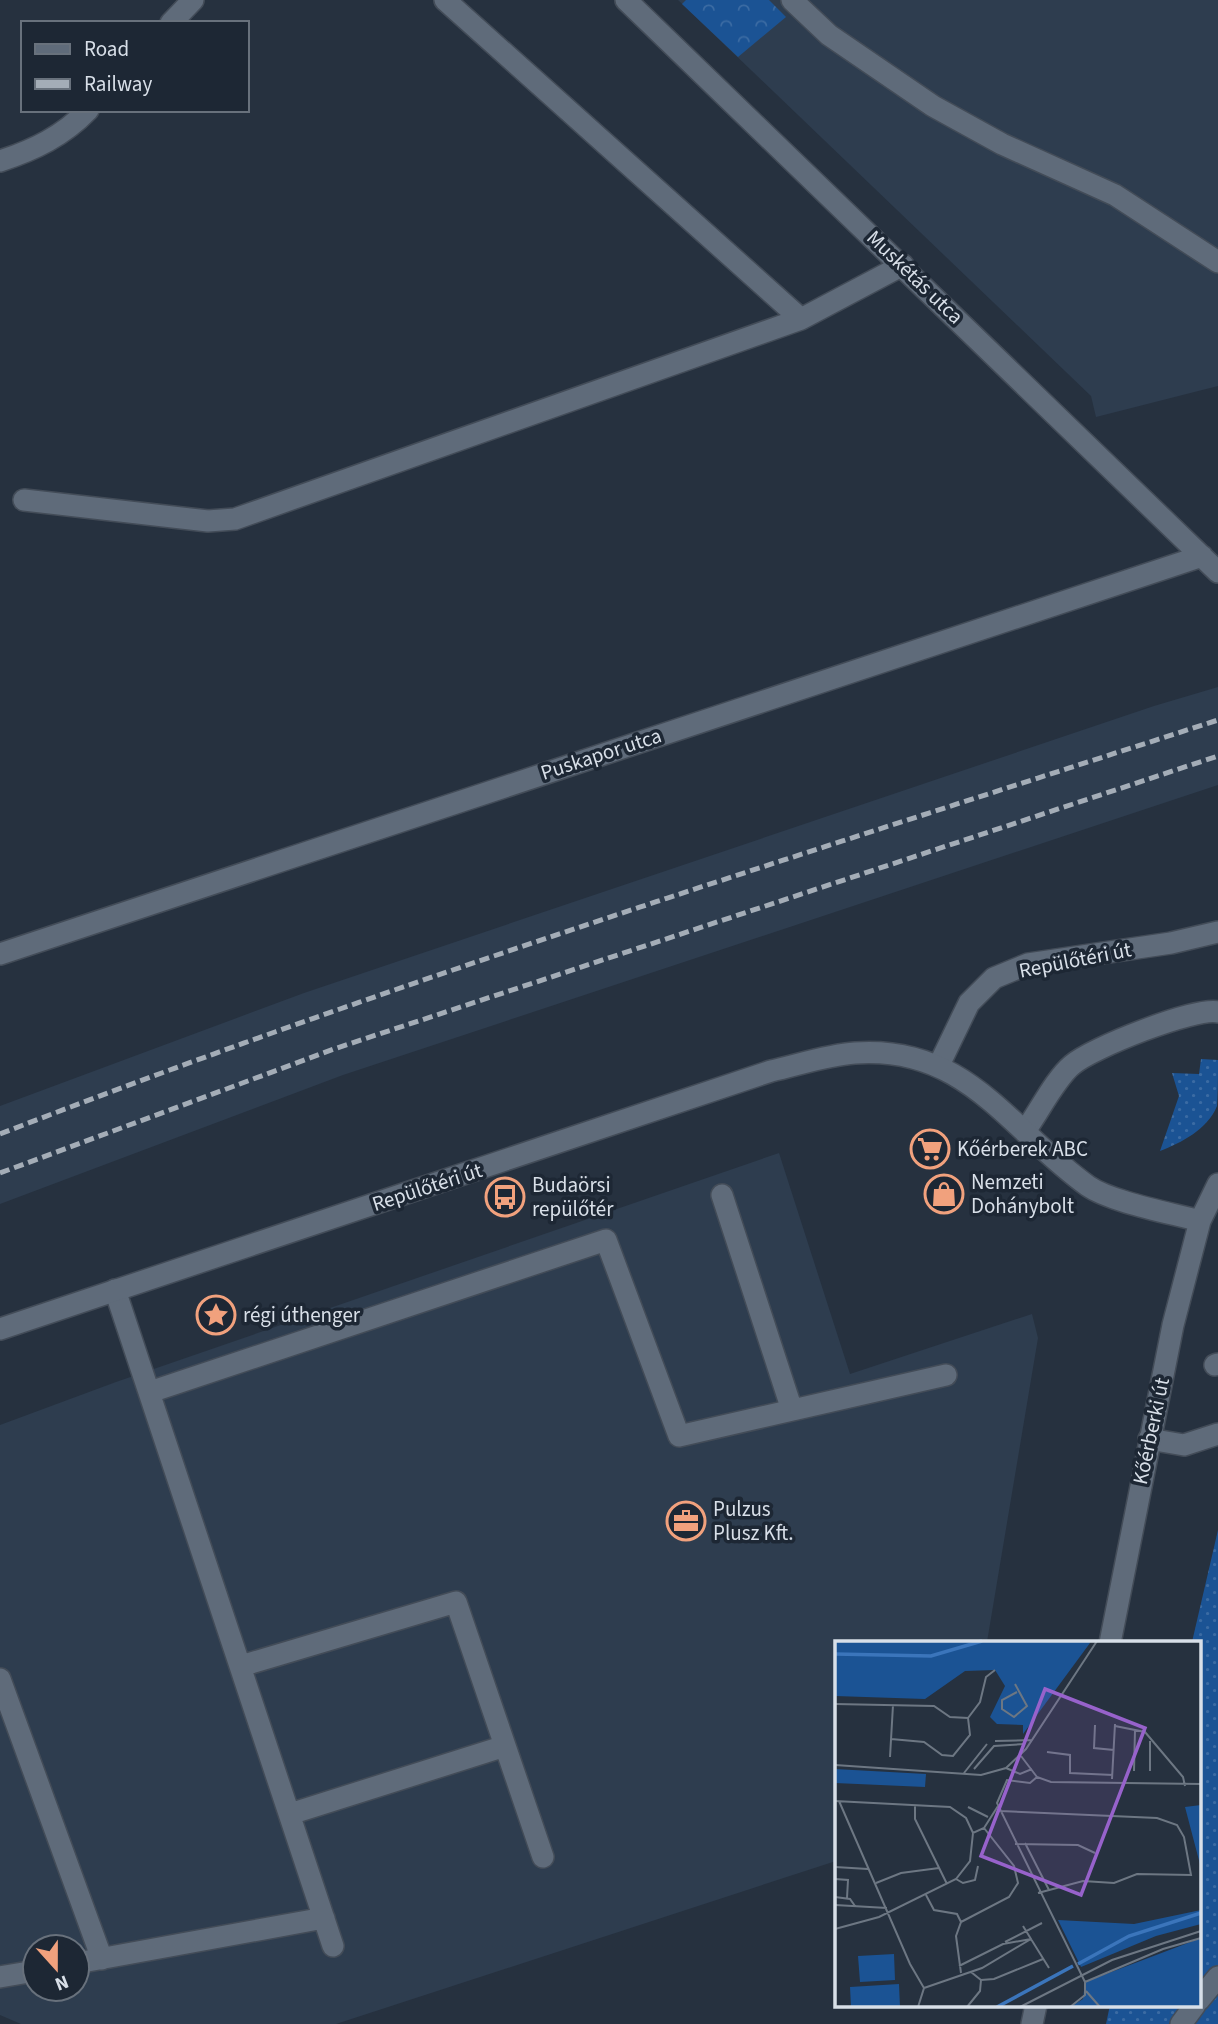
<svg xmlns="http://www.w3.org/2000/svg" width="1218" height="2024" font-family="'Source Sans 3',sans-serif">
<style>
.built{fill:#2e3d4f;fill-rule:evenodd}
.grass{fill:url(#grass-dots)}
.park{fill:url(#park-crowns)}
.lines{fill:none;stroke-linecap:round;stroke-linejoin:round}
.lane-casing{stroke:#434c58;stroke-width:24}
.street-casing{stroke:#434c58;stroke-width:24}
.secondary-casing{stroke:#434c58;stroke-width:24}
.lane{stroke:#5f6b7a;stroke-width:21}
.street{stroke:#5f6b7a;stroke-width:21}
.secondary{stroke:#5f6b7a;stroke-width:21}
.rail{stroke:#a4adb7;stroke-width:5;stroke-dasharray:10 5;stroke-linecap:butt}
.labels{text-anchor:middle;stroke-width:7;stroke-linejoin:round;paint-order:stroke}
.street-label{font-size:21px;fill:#d8dfe8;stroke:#1d2734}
.poi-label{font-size:21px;fill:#d8dfe8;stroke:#1d2734;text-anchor:start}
.inset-river{fill:none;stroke:#3b75bb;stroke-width:3.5}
.inset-road{fill:none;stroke:#6d7783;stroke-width:2}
.view{fill:#9762cb;fill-opacity:0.15;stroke:#9762cb;stroke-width:3.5}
.inset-edge{fill:none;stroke:#d8dfe8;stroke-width:3.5}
</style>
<defs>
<pattern id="grass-dots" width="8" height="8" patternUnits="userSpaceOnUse" patternTransform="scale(1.75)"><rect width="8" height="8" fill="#1b5394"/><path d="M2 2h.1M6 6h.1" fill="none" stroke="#3b6ba3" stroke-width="1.8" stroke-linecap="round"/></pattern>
<pattern id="park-crowns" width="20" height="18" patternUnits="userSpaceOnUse" patternTransform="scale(1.75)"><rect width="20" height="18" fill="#1b5394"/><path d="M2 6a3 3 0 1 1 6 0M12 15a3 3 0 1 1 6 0" fill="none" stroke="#3b6ba3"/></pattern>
</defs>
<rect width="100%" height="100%" fill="#26313f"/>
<path class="built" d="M 678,0 L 1218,0 L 1218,386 L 1096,417 L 1091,396 Z
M 1218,687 L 1218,785 L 343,1075 L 0,1204 L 0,1106 L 304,993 L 1154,706 Z
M 779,1153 L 850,1374 L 1032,1314 L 1038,1338 L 987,1642 L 836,1643 L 836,1861 L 336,2024 L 21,2024 L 0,2015 L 0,1425 L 116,1382 ZM 35,1947 L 77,1947 L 77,1989 L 35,1989 Z"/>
<path class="grass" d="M 1201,1059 L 1218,1060 C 1218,1073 1218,1093 1217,1106 C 1208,1129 1181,1143 1160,1151 L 1179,1096 L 1172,1073 L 1199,1074 Z
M 1218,1530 L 1218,2024 L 1106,2024 L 1110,2005 L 1199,2005 L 1199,1643 L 1192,1642 Z"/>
<path class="park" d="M 686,0 L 769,0 L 786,17 L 738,57 L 682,4 Z"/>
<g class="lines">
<defs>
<path id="lane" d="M 445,0 L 801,319
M 792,0 L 829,35 L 933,106 L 1002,144 L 1115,195 L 1218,262
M 24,500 L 208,521 L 235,519 L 801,319 L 903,265
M 1025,1131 C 1039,1112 1055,1079 1072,1065 C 1091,1048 1195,1007 1218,1012
M 722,1195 L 792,1410
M 115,1290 L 333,1946
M 1215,1365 L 1218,1364
M 150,1392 L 606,1240 L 679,1436 L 946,1375
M 1149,1439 L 1184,1445 L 1218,1434
M 241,1666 L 456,1602 L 543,1857
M 0,1679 L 102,1959
M 290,1814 L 505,1746
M 77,1963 L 324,1918
M 0,1977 L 35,1971
M 1199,2000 L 1218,1977
M 1181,2024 L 1195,2005"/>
<path id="street" d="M 626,0 L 1218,572
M 171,23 L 193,0
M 0,161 C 34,150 63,136 88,110
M 0,954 L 1202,556
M 939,1065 L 969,1003 L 994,978 L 1028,964 L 1171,943 L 1218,932"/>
<path id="secondary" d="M 0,1329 L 771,1071 C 798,1065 827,1055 855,1053 C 967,1045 1008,1129 1088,1186 C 1111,1202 1171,1213 1200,1221
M 1110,1643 L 1173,1325 L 1200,1221 L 1218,1184
M 1032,2024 L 1036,2005"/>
</defs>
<use href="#lane" class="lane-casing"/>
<use href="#street" class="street-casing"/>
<use href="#secondary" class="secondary-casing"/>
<use href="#lane" class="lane"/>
<use href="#street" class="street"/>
<use href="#secondary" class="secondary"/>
<path class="rail" d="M 0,1134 C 400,979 810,852 1218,720
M 0,1173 L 334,1049 L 1218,756"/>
</g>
<defs>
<symbol id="supermarket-ring" viewBox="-11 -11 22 22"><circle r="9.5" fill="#1d2734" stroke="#f1a17d" stroke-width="1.5"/><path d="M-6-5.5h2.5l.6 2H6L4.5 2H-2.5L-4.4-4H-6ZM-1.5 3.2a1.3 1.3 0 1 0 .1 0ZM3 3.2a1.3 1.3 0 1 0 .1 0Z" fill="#f1a17d"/></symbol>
<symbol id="shop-ring" viewBox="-11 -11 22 22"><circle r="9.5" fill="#1d2734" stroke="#f1a17d" stroke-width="1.5"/><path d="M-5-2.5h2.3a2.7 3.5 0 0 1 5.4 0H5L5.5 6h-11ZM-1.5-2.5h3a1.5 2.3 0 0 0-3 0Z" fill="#f1a17d"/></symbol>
<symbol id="bus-ring" viewBox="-11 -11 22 22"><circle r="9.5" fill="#1d2734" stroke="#f1a17d" stroke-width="1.5"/><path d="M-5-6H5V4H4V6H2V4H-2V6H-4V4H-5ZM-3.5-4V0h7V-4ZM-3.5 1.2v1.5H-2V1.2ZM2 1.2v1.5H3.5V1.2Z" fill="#f1a17d"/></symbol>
<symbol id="sight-ring" viewBox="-11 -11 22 22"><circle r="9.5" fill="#1d2734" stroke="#f1a17d" stroke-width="1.5"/><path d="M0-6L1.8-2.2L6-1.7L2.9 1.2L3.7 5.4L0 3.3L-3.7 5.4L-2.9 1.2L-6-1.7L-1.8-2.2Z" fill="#f1a17d"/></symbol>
<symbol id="office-ring" viewBox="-11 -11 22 22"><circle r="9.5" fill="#1d2734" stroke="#f1a17d" stroke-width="1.5"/><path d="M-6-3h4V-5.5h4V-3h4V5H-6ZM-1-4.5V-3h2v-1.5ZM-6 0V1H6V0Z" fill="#f1a17d"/></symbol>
</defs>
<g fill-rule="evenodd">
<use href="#supermarket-ring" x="908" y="1127" width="44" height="44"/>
<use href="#shop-ring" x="922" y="1172" width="44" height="44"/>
<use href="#bus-ring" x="483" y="1175" width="44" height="44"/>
<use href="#sight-ring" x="194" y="1293" width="44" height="44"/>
<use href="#office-ring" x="664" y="1499" width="44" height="44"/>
</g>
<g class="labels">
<g class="street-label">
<text transform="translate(915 277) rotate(44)" y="7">Muskétás utca</text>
<text transform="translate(601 754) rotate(-18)" y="7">Puskapor utca</text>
<text transform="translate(1075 960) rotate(-11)" y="7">Repülőtéri út</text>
<text transform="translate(427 1187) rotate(-18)" y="7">Repülőtéri út</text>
<text transform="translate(1151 1431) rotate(-78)" y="7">Kőérberki út</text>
</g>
<g class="poi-label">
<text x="957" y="1156">Kőérberek ABC</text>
<text x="971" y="1189">Nemzeti<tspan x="971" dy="24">Dohánybolt</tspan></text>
<text x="532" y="1192">Budaörsi<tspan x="532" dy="24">repülőtér</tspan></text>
<text x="243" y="1322">régi úthenger</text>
<text x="713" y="1516">Pulzus<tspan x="713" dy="24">Plusz Kft.</tspan></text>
</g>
</g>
<g transform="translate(835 1641)">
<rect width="366" height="366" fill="#26313f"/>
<path d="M 0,0 L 254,0 L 255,2 L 188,93 L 188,84 L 162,83 L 155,76 L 170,45 L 160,29 L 130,30 L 90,58 L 0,55 ZM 366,164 L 366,227 L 350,166 ZM 366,269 L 366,283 L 321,295 L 246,326 L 223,279 L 299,283 ZM 366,297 L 366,366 L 235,366 L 248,358 L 250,341 Z" fill="#1b5394"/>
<path d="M 0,128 L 91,133 L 90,146 L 0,142 Z" fill="#1b5394"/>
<path d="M 59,313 L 60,339 L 25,341 L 23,315 ZM 64,343 L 65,366 L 16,366 L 15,346 Z" fill="#1b5394"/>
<path class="inset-river" d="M 0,13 L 96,15 L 147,0M 243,323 L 294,295 L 366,272M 162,366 L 238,325"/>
<path class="inset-road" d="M 180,43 L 192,65 L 179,76 L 167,68 L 167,59 L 182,51M 0,63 L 99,65 L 115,76 L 133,77M 133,77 L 145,61 L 151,36 L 160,29M 260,84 L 259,107 L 279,109M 280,85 L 310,91 L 348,136 L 350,145M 56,98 L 89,101 L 107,114 L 118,115 L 135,94 L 133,77M 160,100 L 197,99M 212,111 L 235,114 L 235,132 L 278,134M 186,115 L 202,136 L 216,141 L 366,143M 55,116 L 58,64M 0,124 L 146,134 L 171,127 L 191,108 L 262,0M 171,127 L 185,133 L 197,128M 139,128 L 159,105 L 189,103M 299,130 L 300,89M 315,130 L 315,100M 129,132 L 152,103M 202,136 L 195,142 L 172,139 L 162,162 L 250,341 L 250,354 L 235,366M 277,138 L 280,83M 0,160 L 115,166 L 131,177 L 138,192 L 149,187 L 163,165M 4,160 L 75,323 L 89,347 L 83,366M 80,164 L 80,178 L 112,243M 133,166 L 153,176M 165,170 L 322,177 L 342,184 L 349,196 L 356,234 L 302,233 L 279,242 L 248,240 L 203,252M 190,202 L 214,249M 180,203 L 243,204 L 260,212M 0,226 L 33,228M 0,238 L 13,239 L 12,257M 121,238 L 128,242 L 140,239 L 143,225M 41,242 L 66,232 L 104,227M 91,254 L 99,269 L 122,273 L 126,281 L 121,295 L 126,332M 0,256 L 15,258 L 20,265M 0,264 L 52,267M 126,281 L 174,256 L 183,242 L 179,225 L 149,187M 0,288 L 44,276 L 121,238 L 135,220 L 138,192M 170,301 L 207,282M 124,325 L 168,303 L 196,298 L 188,285M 136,331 L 146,339 L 159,338 L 208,318M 250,341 L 328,308 L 366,297M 89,347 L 147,327 L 196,298 L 214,327M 251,350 L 265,366M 132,366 L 145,350 L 146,339M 185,366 L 277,319 L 366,290"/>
<path class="view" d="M 210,48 L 310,87 L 246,254 L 146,215 Z"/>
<rect width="366" height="366" class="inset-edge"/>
</g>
<rect x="21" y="21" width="228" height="91" fill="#1d2734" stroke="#68717c" stroke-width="2"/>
<rect x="35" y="44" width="35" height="10" fill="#5f6b7a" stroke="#68717c" stroke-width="2"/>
<text x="84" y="56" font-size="21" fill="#d8dfe8">Road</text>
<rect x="35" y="79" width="35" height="10" fill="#a4adb7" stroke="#68717c" stroke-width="2"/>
<text x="84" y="91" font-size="21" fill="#d8dfe8">Railway</text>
<g transform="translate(56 1968) rotate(159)"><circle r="33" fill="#1d2734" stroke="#68717c" stroke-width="2"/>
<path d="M0-5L12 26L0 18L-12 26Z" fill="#f1a17d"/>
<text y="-10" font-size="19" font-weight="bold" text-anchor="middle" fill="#d8dfe8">N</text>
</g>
</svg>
